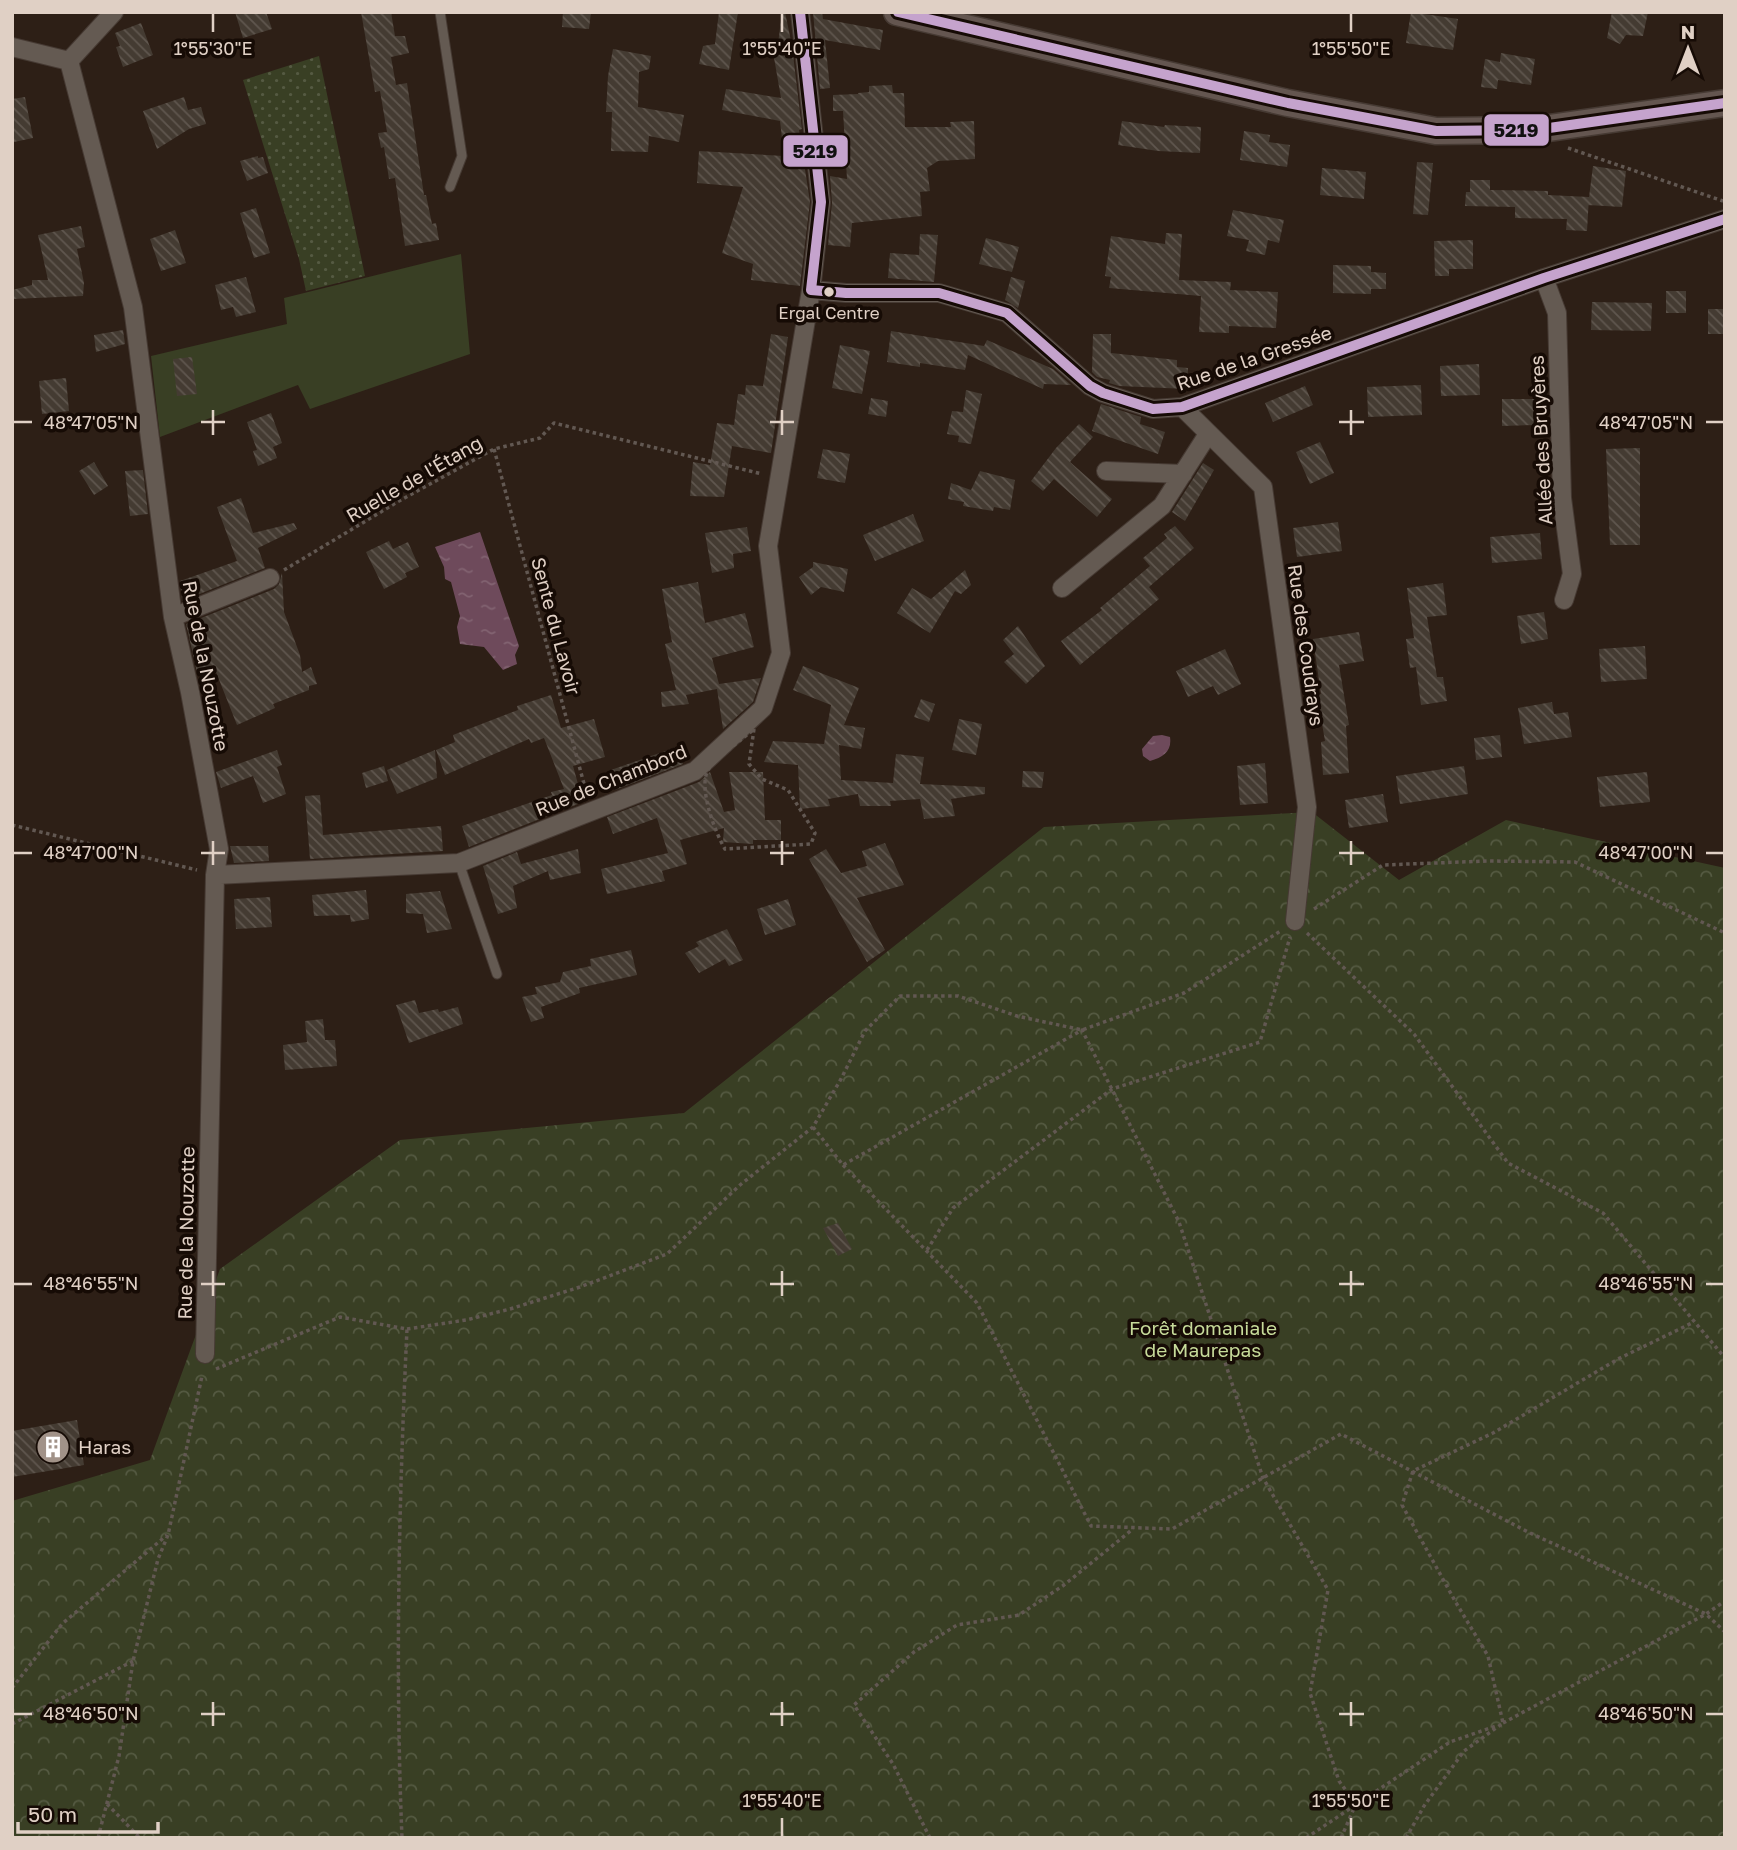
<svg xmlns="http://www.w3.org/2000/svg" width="1737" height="1850" font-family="'Golos Text',sans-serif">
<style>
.grass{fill:url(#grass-dots)}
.forest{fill:url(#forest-crowns)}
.garden{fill:#393f24}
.water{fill:url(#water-ripples)}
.building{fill:url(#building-back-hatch)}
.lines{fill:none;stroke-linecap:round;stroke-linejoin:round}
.lane-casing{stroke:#463a33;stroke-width:11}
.street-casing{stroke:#463a33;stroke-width:20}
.secondary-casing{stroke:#463a33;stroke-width:29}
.path{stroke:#625852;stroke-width:3.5;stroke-dasharray:3.5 3.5;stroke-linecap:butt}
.lane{stroke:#645a52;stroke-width:9}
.street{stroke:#645a52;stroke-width:18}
.secondary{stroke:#645650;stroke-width:26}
.bus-1-casing{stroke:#160b05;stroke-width:16}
.bus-1{stroke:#c5a3cd;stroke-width:10}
.ticks{fill:none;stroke:#e0d0c5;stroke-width:2.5}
.bus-dot{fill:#e0d0c5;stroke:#160b05;stroke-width:2.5}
.labels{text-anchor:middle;stroke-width:7;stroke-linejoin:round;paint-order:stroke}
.bus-label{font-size:17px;fill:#e0d0c5;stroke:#160b05}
.street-label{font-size:19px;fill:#e0d0c5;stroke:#160b05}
.park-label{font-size:19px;fill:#c7db9a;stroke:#160b05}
.poi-label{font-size:19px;fill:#e0d0c5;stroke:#160b05;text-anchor:start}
.ticks-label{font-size:18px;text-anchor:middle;fill:#e0d0c5;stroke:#160b05;stroke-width:7;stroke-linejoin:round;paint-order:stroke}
.line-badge{stroke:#160b05;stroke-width:2.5}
.pale-badge-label{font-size:19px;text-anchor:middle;font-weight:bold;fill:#111}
</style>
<defs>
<pattern id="grass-dots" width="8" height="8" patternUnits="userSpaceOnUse" patternTransform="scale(1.75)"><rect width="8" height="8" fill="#393f24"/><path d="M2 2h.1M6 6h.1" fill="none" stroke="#555a42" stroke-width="1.8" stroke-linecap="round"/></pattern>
<pattern id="forest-crowns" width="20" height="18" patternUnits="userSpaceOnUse" patternTransform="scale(1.75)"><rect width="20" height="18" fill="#393f24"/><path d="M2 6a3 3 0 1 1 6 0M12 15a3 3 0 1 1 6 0" fill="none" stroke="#555a42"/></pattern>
<pattern id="water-ripples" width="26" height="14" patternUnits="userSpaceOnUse" patternTransform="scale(1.75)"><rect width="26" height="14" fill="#6e4a5b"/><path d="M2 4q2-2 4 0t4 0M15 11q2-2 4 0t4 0" fill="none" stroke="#826371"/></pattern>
<pattern id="building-back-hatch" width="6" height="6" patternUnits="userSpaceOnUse" patternTransform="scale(1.75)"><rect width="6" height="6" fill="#443b32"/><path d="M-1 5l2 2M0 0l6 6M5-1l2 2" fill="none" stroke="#5f564e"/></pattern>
</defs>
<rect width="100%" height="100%" fill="#2d1f16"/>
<path class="grass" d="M 319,56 L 365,276 L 306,291 L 299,259 L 243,80 Z"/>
<path class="forest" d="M 1312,812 L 1399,880 L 1506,820 L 1725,868 L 1725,1838 L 12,1838 L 12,1501 L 150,1460 L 220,1269 L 400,1140 L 684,1113 L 1044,827 Z"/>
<path class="garden" d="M 461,254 L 470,354 L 310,409 L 298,385 L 160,437 L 151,356 L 287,324 L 284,298 Z"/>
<path class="water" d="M 480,532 L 519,646 L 515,655 L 517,664 L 503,670 L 484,647 L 460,644 L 457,627 L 460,616 L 451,582 L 445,579 L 444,567 L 435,547 Z
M 1162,735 L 1170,737 C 1172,751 1164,757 1150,761 L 1143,756 L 1142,749 L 1153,736 Z"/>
<path class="building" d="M 235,12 L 266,12 L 272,29 L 243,38 Z
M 361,12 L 391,12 L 395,36 L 405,36 L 409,53 L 391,57 L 396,85 L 407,83 L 424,195 L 426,195 L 432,224 L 436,223 L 439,240 L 405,246 L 395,178 L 389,179 L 384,147 L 381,148 L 378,133 L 387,132 L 380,91 L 375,92 Z
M 563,12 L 591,12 L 589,29 L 562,27 Z
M 719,12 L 738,12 L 729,70 L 699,64 L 703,46 L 715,44 Z
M 782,12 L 785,12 L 792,46 L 802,129 L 799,130 L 810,202 L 800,286 L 751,280 L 753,264 L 722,253 L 743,187 L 697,183 L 699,151 L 784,156 L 780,121 L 722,110 L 726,89 L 781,98 L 773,52 L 777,52 Z
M 813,12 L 822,12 L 823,19 L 883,30 L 880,50 L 825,40 L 830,88 L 820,89 Z
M 1411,12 L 1458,19 L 1453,50 L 1406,43 Z
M 1612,12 L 1648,12 L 1643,36 L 1626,35 L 1620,44 L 1607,38 Z
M 141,23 L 153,55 L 123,67 L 116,47 L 120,46 L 115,33 Z
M 613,49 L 651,56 L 649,69 L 639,72 L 638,107 L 684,115 L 679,142 L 649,136 L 648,152 L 611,151 L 612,112 L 606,112 L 608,76 Z
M 1501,53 L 1535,59 L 1531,85 L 1498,80 L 1497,89 L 1481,87 L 1485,59 L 1500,62 Z
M 892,85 L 893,93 L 904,93 L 905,127 L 951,127 L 950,122 L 974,121 L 975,159 L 938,161 L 927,168 L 930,191 L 920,192 L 922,216 L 852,223 L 850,247 L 828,245 L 832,203 L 830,176 L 847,179 L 843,111 L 833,111 L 833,95 L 858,94 L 858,93 L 869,92 L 869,86 Z
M 25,97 L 33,138 L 14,142 L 12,99 Z
M 184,97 L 188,110 L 201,107 L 206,124 L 189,129 L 157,149 L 143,111 Z
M 1122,121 L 1164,127 L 1165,125 L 1201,127 L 1200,153 L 1158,151 L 1118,145 Z
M 1244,131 L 1270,135 L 1269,142 L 1290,145 L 1287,167 L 1240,160 Z
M 258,156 L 258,158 L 263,157 L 268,173 L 247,181 L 240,161 Z
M 1417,162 L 1433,163 L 1428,215 L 1413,214 Z
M 1593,166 L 1626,171 L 1622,207 L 1588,205 Z
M 1322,168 L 1366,172 L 1364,199 L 1320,195 Z
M 1470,180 L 1490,180 L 1490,190 L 1548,191 L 1548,195 L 1589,197 L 1587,231 L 1566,230 L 1567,219 L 1515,218 L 1515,207 L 1465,206 L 1466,192 L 1470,192 Z
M 256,208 L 270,253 L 254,258 L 240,213 Z
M 1233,210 L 1284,220 L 1279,243 L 1268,240 L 1265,255 L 1246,251 L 1249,240 L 1227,236 Z
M 81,226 L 85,247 L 77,249 L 84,283 L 83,296 L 12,299 L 12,290 L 32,285 L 32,280 L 48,280 L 38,235 Z
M 175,230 L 186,263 L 161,271 L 150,239 Z
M 1166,233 L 1182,234 L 1179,280 L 1231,282 L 1230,290 L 1278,292 L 1276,328 L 1229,326 L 1229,333 L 1199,332 L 1201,296 L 1109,288 L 1111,277 L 1105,276 L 1111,236 L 1165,244 Z
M 920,234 L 938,235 L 934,282 L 888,278 L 890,253 L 919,255 Z
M 986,238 L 1019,247 L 1012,272 L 979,264 Z
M 1473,240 L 1473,269 L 1449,269 L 1449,276 L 1435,276 L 1434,241 Z
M 1333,265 L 1371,266 L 1371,272 L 1386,273 L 1386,289 L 1371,289 L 1371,294 L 1333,293 Z
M 246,277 L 256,312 L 236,317 L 233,307 L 221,310 L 215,285 Z
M 1011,277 L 1025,281 L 1018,308 L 1005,300 Z
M 1666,291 L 1686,291 L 1686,313 L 1666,313 Z
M 1592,302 L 1652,303 L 1651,331 L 1591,330 Z
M 1708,309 L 1725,309 L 1725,334 L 1708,334 Z
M 123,330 L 125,344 L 96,352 L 94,335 Z
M 891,331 L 984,346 L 987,340 L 1053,369 L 1071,385 L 1044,384 L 1043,389 L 968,355 L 965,370 L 920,363 L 920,367 L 887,362 Z
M 771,334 L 788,337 L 771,453 L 732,446 L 724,497 L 690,496 L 693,462 L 710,465 L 717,423 L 734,425 L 738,394 L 745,395 L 746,385 L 763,386 Z
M 1093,334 L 1111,334 L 1111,353 L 1177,360 L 1177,367 L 1188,368 L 1187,389 L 1119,386 L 1109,383 L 1110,380 L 1097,377 L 1092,372 Z
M 840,345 L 870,351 L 862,394 L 832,388 Z
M 192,357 L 197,394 L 177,396 L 173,359 Z
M 1479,364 L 1480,395 L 1441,396 L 1440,366 Z
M 66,378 L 69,411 L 42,414 L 39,381 Z
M 1421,385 L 1422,415 L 1368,417 L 1367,387 Z
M 1305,386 L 1313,405 L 1273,422 L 1265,403 Z
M 966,390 L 982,394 L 971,444 L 958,442 L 959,436 L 947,434 L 952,411 L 963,412 Z
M 871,398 L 888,401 L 886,417 L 868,414 Z
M 1502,399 L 1536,399 L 1537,425 L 1502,426 Z
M 1101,404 L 1141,417 L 1140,424 L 1165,432 L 1158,454 L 1092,431 Z
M 271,413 L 282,443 L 273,447 L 277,458 L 258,466 L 253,451 L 257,450 L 247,422 Z
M 1079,424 L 1093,437 L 1070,462 L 1112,499 L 1097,517 L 1054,479 L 1043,491 L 1031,481 L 1056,448 Z
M 1320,442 L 1334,473 L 1310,484 L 1296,452 Z
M 1640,448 L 1640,545 L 1610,545 L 1606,449 Z
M 823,449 L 850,454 L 845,483 L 817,478 Z
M 94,462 L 108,486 L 94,495 L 79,471 Z
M 1203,463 L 1214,470 L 1185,521 L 1172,512 Z
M 143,470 L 148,514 L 130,516 L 125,471 Z
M 980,471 L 1015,480 L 1010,510 L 994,507 L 993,511 L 963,506 L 964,502 L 948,499 L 951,483 L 971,490 Z
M 241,498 L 253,533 L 294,523 L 297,529 L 258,548 L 265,568 L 182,601 L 180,581 L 237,561 L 217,507 Z
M 913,514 L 924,541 L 875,561 L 863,535 Z
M 1338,522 L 1342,551 L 1297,557 L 1293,528 Z
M 1175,526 L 1194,548 L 1149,587 L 1159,599 L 1080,665 L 1061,641 L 1102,610 L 1100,608 L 1150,566 L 1143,558 L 1167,538 L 1164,534 Z
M 747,527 L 751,551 L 733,554 L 734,568 L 712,573 L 705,533 Z
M 1540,533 L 1542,559 L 1492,563 L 1490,537 Z
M 389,541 L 393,549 L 408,542 L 419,567 L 405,573 L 407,577 L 384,589 L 366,552 Z
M 813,562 L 848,569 L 844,592 L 821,587 L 811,595 L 799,577 L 813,567 Z
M 965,570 L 971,585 L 961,594 L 955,591 L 930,633 L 897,613 L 912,588 L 931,599 Z
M 282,573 L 284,612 L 300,655 L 302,672 L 311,667 L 317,684 L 309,686 L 309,690 L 273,704 L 275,708 L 237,725 L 214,667 L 197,672 L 186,624 L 274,589 L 279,584 Z
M 698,582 L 705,623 L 745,613 L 754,647 L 712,658 L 719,684 L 761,678 L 753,702 L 723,729 L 717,689 L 686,695 L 689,704 L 662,707 L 661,692 L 676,690 L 665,644 L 672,642 L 662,589 Z
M 1443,583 L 1447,615 L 1427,617 L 1437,677 L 1443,677 L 1447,701 L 1421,705 L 1416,667 L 1410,668 L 1406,639 L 1414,638 L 1407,588 Z
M 1544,612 L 1548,639 L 1521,644 L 1517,616 Z
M 1018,626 L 1045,666 L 1026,684 L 1004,662 L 1014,654 L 1003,640 Z
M 1359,632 L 1364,661 L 1339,665 L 1349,725 L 1346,726 L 1349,773 L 1323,775 L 1321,742 L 1325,741 L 1317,695 L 1321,694 L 1313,639 Z
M 1645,646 L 1647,679 L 1601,682 L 1599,649 Z
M 1225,649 L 1241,684 L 1218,695 L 1213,686 L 1188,697 L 1176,671 Z
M 803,666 L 859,688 L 844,725 L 865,728 L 861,749 L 839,745 L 841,780 L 893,783 L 896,754 L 924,757 L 920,784 L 985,787 L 985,794 L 951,799 L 955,816 L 924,819 L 920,799 L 890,801 L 891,806 L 860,806 L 858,794 L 828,799 L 830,806 L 800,809 L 798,765 L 764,762 L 773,741 L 824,744 L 831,705 L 793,690 Z
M 551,695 L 561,728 L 594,719 L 605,757 L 573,766 L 583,802 L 469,847 L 462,826 L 552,795 L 551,792 L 564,789 L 544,738 L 531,743 L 529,739 L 445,775 L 436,750 L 455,742 L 453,735 L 518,710 L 517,706 Z
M 921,699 L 935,704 L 929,722 L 914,717 Z
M 1552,702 L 1554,714 L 1568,712 L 1572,737 L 1524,744 L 1518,708 Z
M 959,719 L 982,724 L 976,755 L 952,750 Z
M 1500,735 L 1502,757 L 1476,760 L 1474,738 Z
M 677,747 L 683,764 L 615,790 L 608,771 Z
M 277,750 L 282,765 L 277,767 L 286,794 L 263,803 L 253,776 L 221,788 L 216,772 Z
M 435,750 L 437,778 L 397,794 L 387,770 Z
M 1265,763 L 1268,803 L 1240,805 L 1237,766 Z
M 384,766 L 388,781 L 366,788 L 362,773 Z
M 1464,766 L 1468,794 L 1400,804 L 1396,776 Z
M 1023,771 L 1044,772 L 1042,788 L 1022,787 Z
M 710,772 L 724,812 L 735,810 L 729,772 L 763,772 L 765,820 L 781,820 L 781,840 L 753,840 L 753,844 L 723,842 L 724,828 L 680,840 L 687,864 L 662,871 L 665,881 L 607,894 L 601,869 L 668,853 L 657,818 L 613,834 L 607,817 L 699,782 Z
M 1647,772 L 1650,802 L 1600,807 L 1597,777 Z
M 1383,794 L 1388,822 L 1349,828 L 1345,800 Z
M 320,795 L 323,835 L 441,826 L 443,851 L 310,859 L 305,796 Z
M 885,843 L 904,885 L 857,898 L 885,950 L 867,962 L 809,859 L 826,849 L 841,873 L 867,866 L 862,851 Z
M 230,846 L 268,846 L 269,861 L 234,863 Z
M 578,849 L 581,873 L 550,880 L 548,871 L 513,886 L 517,908 L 498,914 L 483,866 L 517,852 L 521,864 Z
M 366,890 L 369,919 L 351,922 L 350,915 L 314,916 L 312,895 Z
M 440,891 L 452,929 L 427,933 L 423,914 L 406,913 L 406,894 Z
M 270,897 L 272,927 L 236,929 L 234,899 Z
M 788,899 L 796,925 L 765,935 L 757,909 Z
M 727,929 L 743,960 L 729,966 L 725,959 L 699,973 L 685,953 L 699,946 L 696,942 Z
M 631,950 L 637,975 L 579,988 L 580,993 L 541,1007 L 544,1018 L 531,1022 L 522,997 L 537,994 L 535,987 L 560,982 L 563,972 L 591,966 L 590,959 Z
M 415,1000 L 419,1013 L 438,1009 L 439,1012 L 458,1007 L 463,1024 L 409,1043 L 396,1005 Z
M 323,1019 L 325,1040 L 335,1040 L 337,1066 L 285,1070 L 283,1045 L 307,1042 L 305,1021 Z
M 838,1223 L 852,1249 L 838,1256 L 823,1228 Z
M 77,1420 L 84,1465 L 12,1477 L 12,1431 Z"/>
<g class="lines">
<defs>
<path id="lane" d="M 440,12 L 462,156 L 450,187
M 459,863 L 497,974"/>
<path id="street" d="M 114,12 L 69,61 L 133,307 L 173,617 L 190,692 L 219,849 L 215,875 L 205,1354
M 12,47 L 69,61
M 1544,278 L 1557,313 L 1562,498 L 1572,574 L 1564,600
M 811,290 L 846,293 L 939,293 L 1007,313 L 1090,386 L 1103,393 L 1153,409 L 1182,407 L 1544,278 L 1725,219
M 1182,407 L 1263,487 L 1307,807 L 1295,921
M 1106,471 L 1183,474
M 1062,588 L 1162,506 L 1208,434
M 173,617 L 270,578
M 215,875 L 459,863 L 695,771 L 763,708 L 781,653 L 768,546 L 811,290 L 821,202 L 800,12"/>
<path id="secondary" d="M 897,12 L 1288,103 L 1436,131 L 1535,130 L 1725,103"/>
</defs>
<use href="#lane" class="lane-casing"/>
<use href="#street" class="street-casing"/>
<use href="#secondary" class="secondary-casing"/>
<path class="path" d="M 1568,148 L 1723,201
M 494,449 L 587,795
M 284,570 L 399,501 L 494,449 L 540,438 L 554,423 L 762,474
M 754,729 L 749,764 L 762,779 L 788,790 L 815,833 L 811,844 L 725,849 C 715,832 698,788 708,770 C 713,760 744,738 754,729 Z
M 12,825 L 197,870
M 1314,909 L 1383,865 L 1487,861 L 1575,862 L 1725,933
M 1307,933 L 1414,1034 L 1508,1163 L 1603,1213 L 1725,1358
M 813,1127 L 843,1165 L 1082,1030 L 1179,1222 L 1263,1478 L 1328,1590 L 1310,1693 L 1339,1781 L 1356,1804
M 843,1165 L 977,1303 L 1091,1526 L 1172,1529 L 1341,1434 L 1530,1533 L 1706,1614 L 1725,1632
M 927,1250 L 953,1208 L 1112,1089 L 1260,1042 L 1290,937
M 407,1329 L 466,1320 L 510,1309 L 580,1287 L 667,1254 L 740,1185 L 813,1127 L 841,1079 L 865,1031 L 900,996 L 958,996 L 1017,1016 L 1082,1030 L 1184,993 L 1282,930
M 216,1369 L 340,1317 L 407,1329 C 399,1498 395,1669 402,1838
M 12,1688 L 62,1624 L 167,1535
M 1503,1723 L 1706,1614 L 1725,1601
M 12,1724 L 133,1661
M 107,1804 L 140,1838
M 98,1838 L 119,1756 L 133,1661 L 158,1559 L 168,1535 L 202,1376
M 930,1838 L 893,1764 L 854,1705 L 914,1652 L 957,1625 L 1019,1615 L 1064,1585 L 1133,1529
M 1306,1838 L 1450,1742 L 1496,1726
M 1341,1838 L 1355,1806
M 1406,1838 L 1424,1806 L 1464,1751 L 1503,1723 L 1488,1656 L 1455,1601 L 1402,1505 L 1413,1471 L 1493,1433 L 1618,1359 L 1694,1322"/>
<use href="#lane" class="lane"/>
<use href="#street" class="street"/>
<use href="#secondary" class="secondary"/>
<defs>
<path id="bus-1" d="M 800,12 L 821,202 L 811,290
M 898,12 L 1288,103 L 1436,131 L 1535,130 L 1725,103
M 811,290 L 846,293 L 939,293 L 1007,313 L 1090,386 L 1103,393 L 1153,409 L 1182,407 L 1544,278 L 1725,219"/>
</defs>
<use href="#bus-1" class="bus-1-casing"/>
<use href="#bus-1" class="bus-1"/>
</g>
<path class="ticks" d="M 213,14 L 213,32M 782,14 L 782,32M 1351,14 L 1351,32M 213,410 L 213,435M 782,410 L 782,435M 1351,410 L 1351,435M 14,422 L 32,422M 201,422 L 225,422M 770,422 L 794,422M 1339,422 L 1364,422M 1706,422 L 1723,422M 213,841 L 213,865M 782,841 L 782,865M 1351,841 L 1351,865M 14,853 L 32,853M 201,853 L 225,853M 770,853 L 794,853M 1339,853 L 1364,853M 1706,853 L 1723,853M 213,1271 L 213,1296M 782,1271 L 782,1296M 1351,1271 L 1351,1296M 14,1284 L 32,1284M 201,1284 L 225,1284M 770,1284 L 794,1284M 1339,1284 L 1364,1284M 1706,1284 L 1723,1284M 213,1702 L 213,1726M 782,1702 L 782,1726M 1351,1702 L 1351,1726M 14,1714 L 32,1714M 201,1714 L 225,1714M 770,1714 L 794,1714M 1339,1714 L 1364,1714M 1706,1714 L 1723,1714M 782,1818 L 782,1836M 1351,1818 L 1351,1836"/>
<defs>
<symbol id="building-disc" viewBox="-11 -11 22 22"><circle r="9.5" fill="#a19288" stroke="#160b05"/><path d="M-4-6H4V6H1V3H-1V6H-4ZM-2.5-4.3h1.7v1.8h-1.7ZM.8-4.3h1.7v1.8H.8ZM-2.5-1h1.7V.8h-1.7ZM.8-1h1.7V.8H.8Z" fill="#fff"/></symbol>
</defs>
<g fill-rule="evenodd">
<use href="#building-disc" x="34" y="1428" width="38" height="38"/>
</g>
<circle class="bus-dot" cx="829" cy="292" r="6"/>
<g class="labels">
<g class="bus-label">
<text x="829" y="319">Ergal Centre</text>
</g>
<g class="street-label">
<text transform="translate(1254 358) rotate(-19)" y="7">Rue de la Gressée</text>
<text transform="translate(1541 440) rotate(-93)" y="7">Allée des Bruyères</text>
<text transform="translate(414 479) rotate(-30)" y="7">Ruelle de l'Étang</text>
<text transform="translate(556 626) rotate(75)" y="7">Sente du Lavoir</text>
<text transform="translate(1306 645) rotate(82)" y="7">Rue des Coudrays</text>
<text transform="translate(206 666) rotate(79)" y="7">Rue de la Nouzotte</text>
<text transform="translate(611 780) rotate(-22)" y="7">Rue de Chambord</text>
<text transform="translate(186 1233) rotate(-89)" y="7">Rue de la Nouzotte</text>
</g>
<g class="park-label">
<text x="1203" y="1335">Forêt domaniale<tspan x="1203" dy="22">de Maurepas</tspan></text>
</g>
<g class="poi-label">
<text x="78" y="1454">Haras</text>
</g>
</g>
<g class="ticks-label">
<text x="213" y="55">1°55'30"E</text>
<text x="782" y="55">1°55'40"E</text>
<text x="1351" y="55">1°55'50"E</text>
<text x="91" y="429">48°47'05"N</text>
<text x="1646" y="429">48°47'05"N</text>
<text x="91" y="859">48°47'00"N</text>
<text x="1646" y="859">48°47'00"N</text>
<text x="91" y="1290">48°46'55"N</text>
<text x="1646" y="1290">48°46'55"N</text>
<text x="91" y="1720">48°46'50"N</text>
<text x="1646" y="1720">48°46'50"N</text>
<text x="782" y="1807">1°55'40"E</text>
<text x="1351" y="1807">1°55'50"E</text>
</g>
<g class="line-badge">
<rect x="1483" y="113" width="67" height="34" rx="7" fill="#c5a3cd"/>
<rect x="782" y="134" width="67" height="34" rx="7" fill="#c5a3cd"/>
</g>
<g class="pale-badge-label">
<text x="1516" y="137">5219</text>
<text x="815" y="158">5219</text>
</g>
<rect width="1737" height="1850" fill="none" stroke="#e0d0c5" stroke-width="28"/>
<g transform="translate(1688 49)" stroke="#160b05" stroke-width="5" paint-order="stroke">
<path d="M0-5L12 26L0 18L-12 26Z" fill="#e0d0c5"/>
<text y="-10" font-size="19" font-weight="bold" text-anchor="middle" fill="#e0d0c5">N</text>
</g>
<path d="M18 1822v10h140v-10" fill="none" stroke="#e0d0c5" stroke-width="3.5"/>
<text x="28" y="1822" font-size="21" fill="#e0d0c5" stroke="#160b05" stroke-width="5" paint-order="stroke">50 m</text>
</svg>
